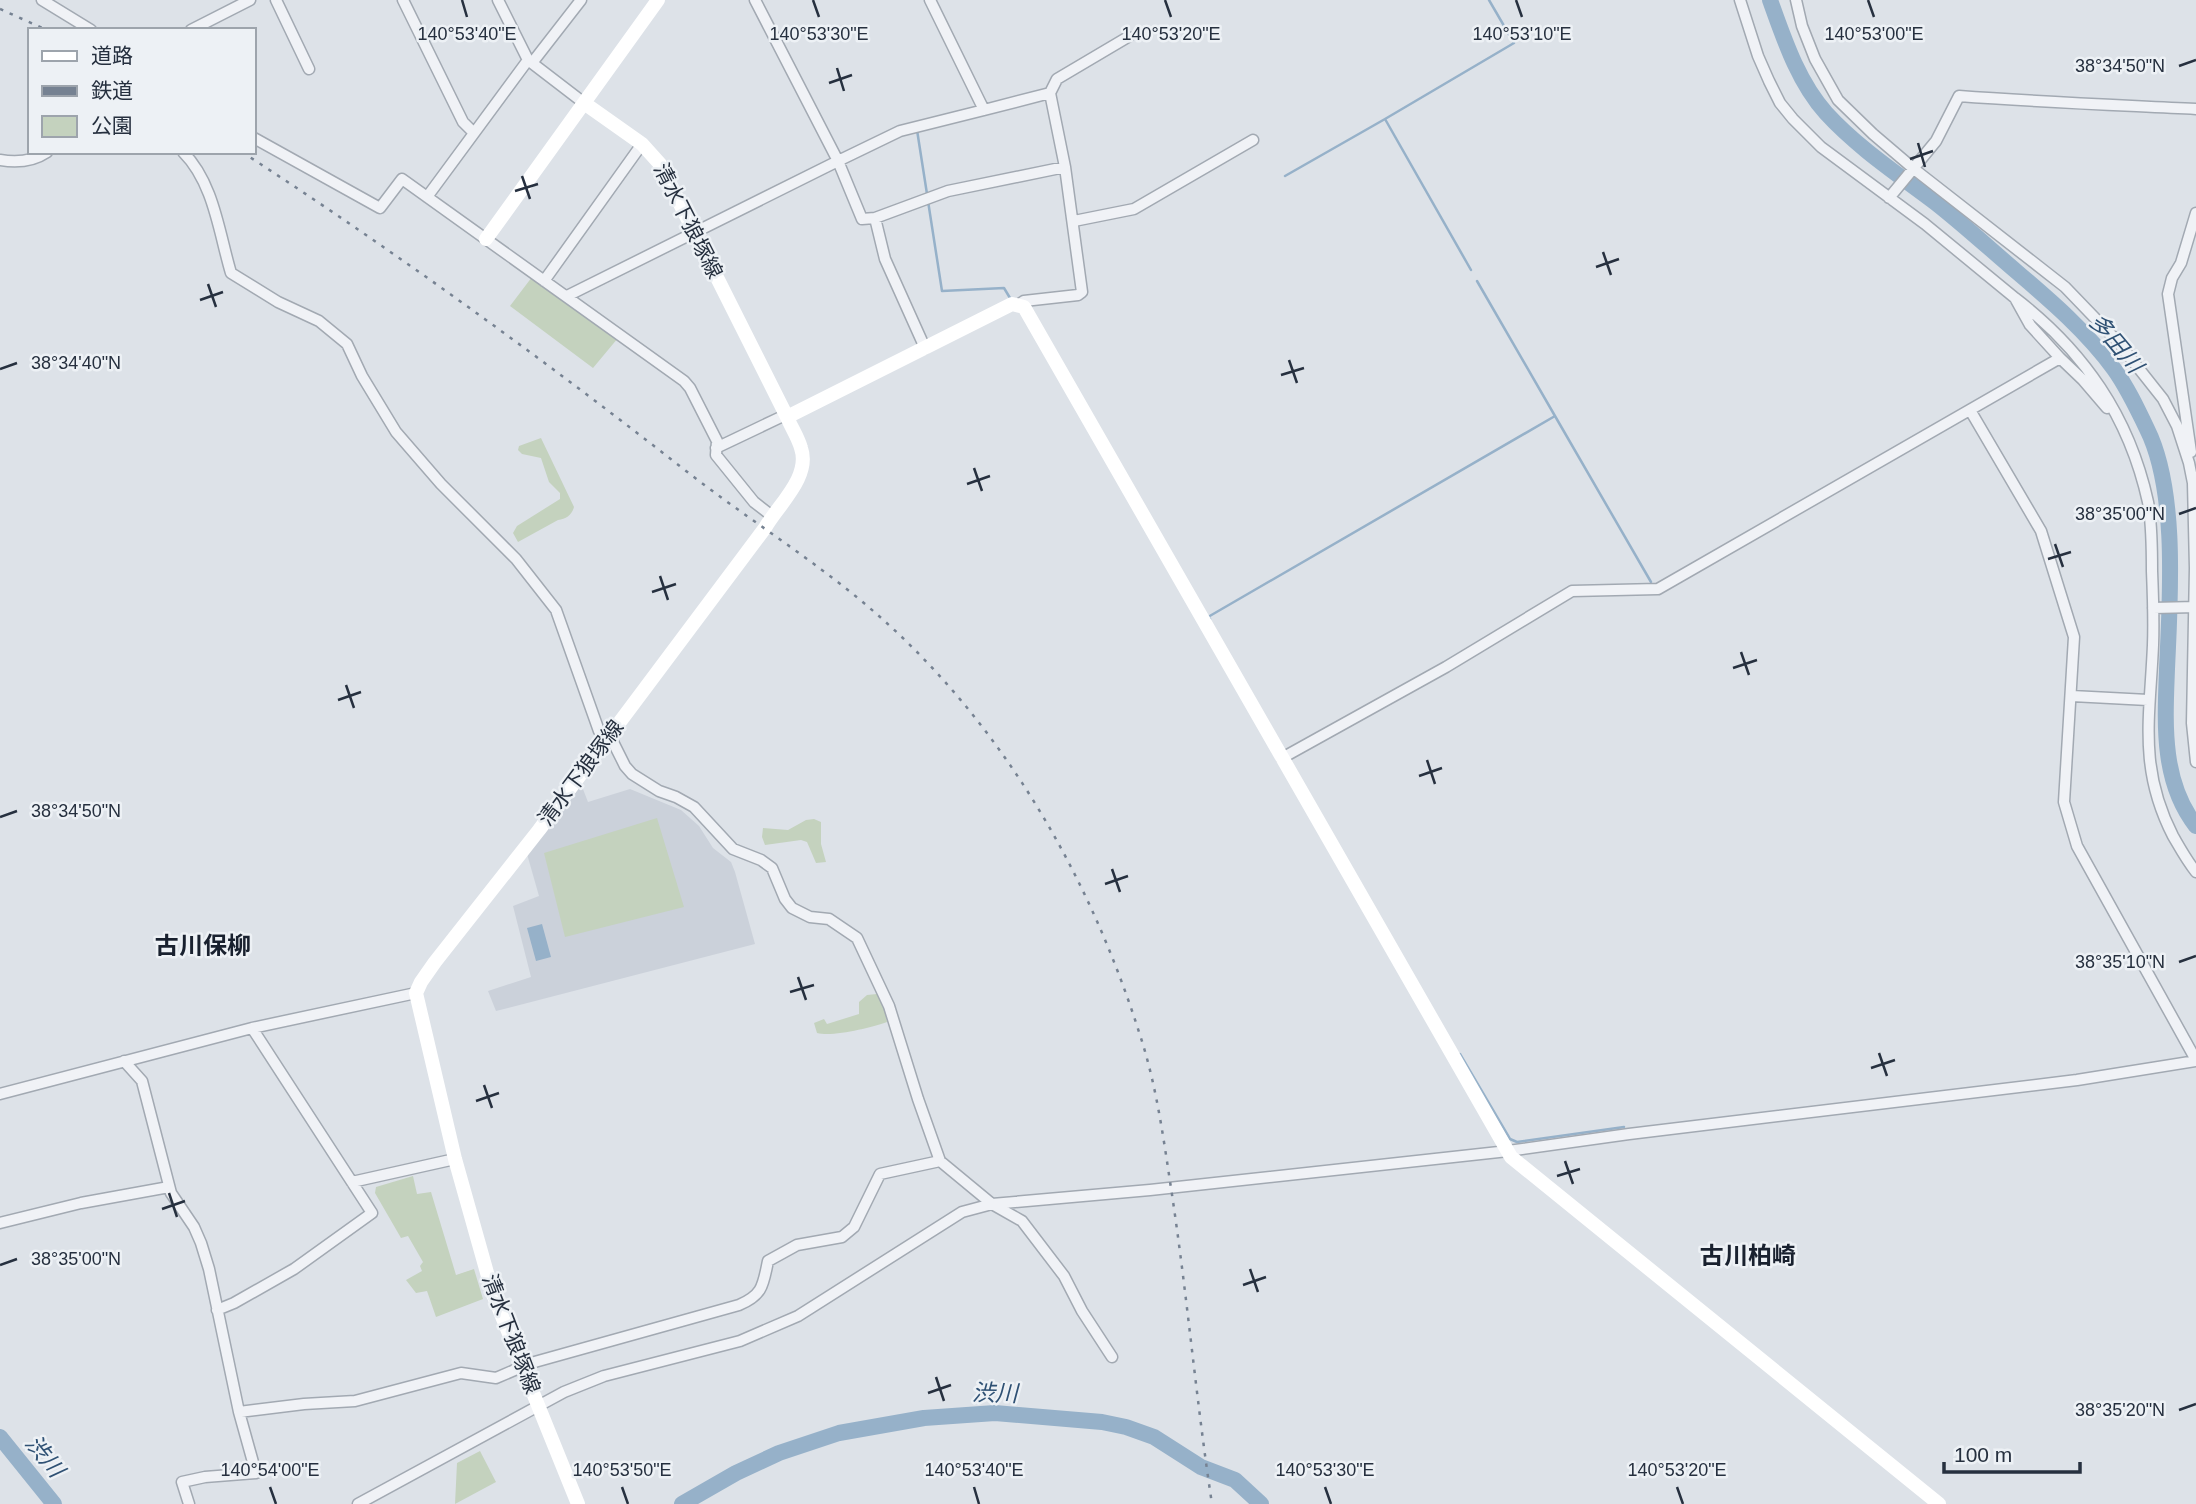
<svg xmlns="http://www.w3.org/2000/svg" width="2196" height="1504" font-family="Helvetica,'Noto Sans JP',sans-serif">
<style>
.built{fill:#cbd1da}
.green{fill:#c4d2be}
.water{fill:#96b1c9}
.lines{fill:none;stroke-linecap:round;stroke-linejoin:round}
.stream{stroke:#96b1c9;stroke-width:2.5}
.river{stroke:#96b1c9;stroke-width:16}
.street-casing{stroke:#a2a9b2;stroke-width:13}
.street{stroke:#f0f2f6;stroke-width:10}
.secondary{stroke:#fff;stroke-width:14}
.rail{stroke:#768292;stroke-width:2.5;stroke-dasharray:3.5 7;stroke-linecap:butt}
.ticks{fill:none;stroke:#26303f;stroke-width:2.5}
.labels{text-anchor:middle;stroke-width:5;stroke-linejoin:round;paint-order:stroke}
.street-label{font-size:21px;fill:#26303f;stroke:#edf1f5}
.water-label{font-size:23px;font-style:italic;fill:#2f5174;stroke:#edf1f5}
.quarter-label{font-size:24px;font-weight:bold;fill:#19212f;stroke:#edf1f5}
.ticks-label{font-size:18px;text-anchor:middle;fill:#26303f;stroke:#edf1f5;stroke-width:5;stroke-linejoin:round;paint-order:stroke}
</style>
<rect width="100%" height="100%" fill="#dde2e8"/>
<path class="built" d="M 581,784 L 588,802 L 630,789 L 681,810 L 699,826 L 713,848 L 731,862 L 735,872 L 755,944 L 496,1011 L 488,991 L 531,977 L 513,906 L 539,896 L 527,854 Z"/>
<path class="green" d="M 532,277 L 618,338 L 593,368 L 510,306 Z
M 541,438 L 574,507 C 572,515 566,519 558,520 L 518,542 L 513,533 L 517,526 L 560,499 L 560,493 L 549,482 L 541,458 L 522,454 L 518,450 L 519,446 Z
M 657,818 L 684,907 L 565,937 L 544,853 Z
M 814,819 L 821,822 L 821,844 L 826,862 L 816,863 L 807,842 L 801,840 L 765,845 L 762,837 L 763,828 L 788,830 L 806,820 Z
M 877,994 L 885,1007 L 887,1022 C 870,1028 833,1037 817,1033 L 814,1023 L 824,1019 L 827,1024 L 859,1014 L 859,1002 L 867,995 Z
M 413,1176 L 417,1194 L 431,1192 L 456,1275 L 474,1269 L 483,1299 L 436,1317 L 427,1291 L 416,1293 L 406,1280 L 422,1271 L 420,1266 L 423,1262 L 408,1236 L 401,1238 L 375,1193 L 376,1187 Z
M 480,1451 L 496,1482 L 455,1504 L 457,1463 Z"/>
<path class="water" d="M 542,924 L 551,957 L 536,961 L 527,928 Z"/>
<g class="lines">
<path class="stream" d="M 917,130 L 927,194
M 1285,176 L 1385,119
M 928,201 L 942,291 L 1004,288 L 1010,298
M 1471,270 L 1385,119 L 1514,43 L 1489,0
M 1555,416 L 1651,582
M 1210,619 L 1208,617 L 1555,416 L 1477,281
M 1460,1054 L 1510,1139 L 1517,1142 L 1624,1127"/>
<path class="river" d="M 1770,0 C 1784,39 1798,82 1826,113 C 1858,148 1899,175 1936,203 C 1964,225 1990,249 2017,272 C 2051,301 2087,332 2114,369 C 2127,387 2137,408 2147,429 C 2178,491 2170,600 2167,669 C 2165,723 2161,781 2196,826
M 0,1437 L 54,1504
M 682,1504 L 736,1473 L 779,1453 L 839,1433 L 924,1418 L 995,1413 L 1102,1422 L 1126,1427 L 1154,1437 L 1201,1467 L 1235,1480 L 1261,1504"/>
<defs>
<path id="street" d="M 42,0 L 91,30
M 276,0 L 309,69
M 403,0 L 463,122 L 474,133
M 498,0 L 528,60 L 584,103
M 755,0 L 838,161 L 900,131 L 984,110 L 930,0
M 1740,0 L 1758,56 L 1769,81 L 1780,103 L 1793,119 L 1821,147 L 1925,224 L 2015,298 L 2030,325 L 2060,358 L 2083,380 L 2107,408
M 1796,0 L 1802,26 L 1815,59 L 1838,100 L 1873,134 L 1914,169 L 2065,287 L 2117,341 L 2163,399 L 2177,426 L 2189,463 L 2193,483 L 2195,568 L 2192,723 L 2196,762
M 191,30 L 250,0
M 532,63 L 581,0
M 984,110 L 1050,93
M 254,138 L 380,208 L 402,179 L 684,381 L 690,388 L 717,441 L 716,455 L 754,502 L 772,516
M 183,152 C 214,183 219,233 231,273 L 278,302 L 319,321 L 347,344 L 362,376 L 396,432 L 441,484 L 516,559 L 556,610 L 599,731 L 605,741 L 613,742 L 625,766 L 632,774 L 659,791 L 676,797 L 694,807 L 733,849 L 761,860 L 772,868 L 785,899 L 792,908 L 810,917 L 829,919 L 857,938 L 889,1006 L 918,1099 L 940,1161 L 992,1204 L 1022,1221 L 1064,1276 L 1082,1311 L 1112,1357
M 0,160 C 17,163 32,162 47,152
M 427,197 L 528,60
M 1889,198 L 1936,141 L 1959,96 C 2038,102 2117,105 2196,109
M 875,218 L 885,259 L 925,348
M 1074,221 L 1134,209 L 1253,140
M 544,281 L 642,144
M 567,296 L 838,161 L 862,219 L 875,218 L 948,191 L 1065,167
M 2015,298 C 2084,351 2129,416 2148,502 C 2152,524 2152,548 2152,571 C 2153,595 2154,620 2153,645 C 2150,717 2138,768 2173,836 C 2180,848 2187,861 2196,872
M 1018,305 L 1024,301 L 1078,295 L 1082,292 L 1065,167 L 1050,93 L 1057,79 L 1128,37
M 1970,410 L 2041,531 L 2074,637 L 2064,802 L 2077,846 L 2196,1060
M 716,448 L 781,417 L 787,417
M 2191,452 L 2168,294 L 2172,278 L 2181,263 L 2196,213
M 2153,608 L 2196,607
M 2072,696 L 2148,700
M 1282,758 L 1446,667 L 1572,591 L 1658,589 L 2060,358
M 124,1061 L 142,1081 L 171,1193 L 194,1227 L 201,1243 L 209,1269 L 239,1412 L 256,1473 L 205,1477 L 182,1482 L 189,1504
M 0,1094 L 252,1028 L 416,993
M 352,1182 L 455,1159
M 0,1223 L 81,1203 L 169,1187
M 217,1310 L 234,1303 L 294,1269 L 372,1213 L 252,1028
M 239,1412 L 304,1404 L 355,1401 L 461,1373 L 496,1378 L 531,1363 L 739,1305 C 763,1295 763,1285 768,1261 L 797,1245 L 842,1237 L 854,1227 L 880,1174 L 940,1161
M 358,1504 L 564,1392 L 604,1376 L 740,1341 L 798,1316 L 962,1212 L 992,1204 L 1150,1190 L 1508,1151 L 1629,1134 L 2077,1080 L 2196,1061"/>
</defs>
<use href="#street" class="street-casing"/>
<use href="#street" class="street"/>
<path class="secondary" d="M 486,239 L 658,0
M 787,417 L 1012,304 L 1024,307 L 1511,1157 L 1939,1504
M 578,1504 L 493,1294 L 455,1159 L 416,993 L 421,982 L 435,962 L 539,830 L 765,528 C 778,505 811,477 801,448 C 798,437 791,427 787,417 L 660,164 L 642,144 L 584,103"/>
<path class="rail" d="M 0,9 L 47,30
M 242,152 C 393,250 539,356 681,467 C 739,513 802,552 859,599 C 994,710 1086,866 1139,1032 C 1156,1083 1163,1135 1171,1188 C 1187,1293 1196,1399 1212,1504"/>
</g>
<path class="ticks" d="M 462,0 L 467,17M 813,0 L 819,17M 1165,0 L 1171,17M 1516,0 L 1522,17M 1868,0 L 1874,17M 2179,66 L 2196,60M 837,68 L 844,91M 829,83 L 852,75M 1918,143 L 1925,167M 1910,159 L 1933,151M 522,176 L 530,199M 515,191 L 538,184M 1603,252 L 1611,275M 1596,267 L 1619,259M 208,284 L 216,307M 200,300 L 223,292M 1289,360 L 1297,383M 0,369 L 17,363M 1281,375 L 1304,368M 974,468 L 982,491M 967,484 L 990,476M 2179,514 L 2196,508M 2055,544 L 2063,567M 2048,559 L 2071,552M 660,576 L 668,600M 652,592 L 676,584M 1741,652 L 1749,675M 1733,668 L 1757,660M 346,685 L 354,708M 338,700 L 361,692M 1427,760 L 1435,784M 1419,776 L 1442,768M 0,817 L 17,811M 1112,869 L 1120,892M 1105,884 L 1128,876M 2179,962 L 2196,956M 798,977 L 806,1000M 790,992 L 814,985M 1879,1053 L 1887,1076M 1871,1068 L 1895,1060M 484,1085 L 492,1108M 476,1101 L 499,1093M 1565,1161 L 1573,1184M 1557,1176 L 1580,1169M 169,1193 L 177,1217M 162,1209 L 185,1201M 0,1265 L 17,1259M 1250,1269 L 1258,1292M 1243,1285 L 1266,1277M 936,1377 L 944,1401M 928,1393 L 951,1385M 2179,1410 L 2196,1404M 270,1487 L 276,1504M 622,1487 L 628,1504M 974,1487 L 979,1504M 1325,1487 L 1331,1504M 1677,1487 L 1683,1504"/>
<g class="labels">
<g class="street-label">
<text transform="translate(688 221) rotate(63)" y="7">清水下狼塚線</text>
<text transform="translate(581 773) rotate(-53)" y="7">清水下狼塚線</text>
<text transform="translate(511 1334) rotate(69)" y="7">清水下狼塚線</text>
</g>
<g class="water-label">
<text transform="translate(2116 343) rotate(50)" y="8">多田川</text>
<text transform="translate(995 1393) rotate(1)" y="8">渋川</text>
<text transform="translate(45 1456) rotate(51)" y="8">渋川</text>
</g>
<g class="quarter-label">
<text x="203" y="954">古川保柳</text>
<text x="1748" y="1264">古川柏崎</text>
</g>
</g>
<g class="ticks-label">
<text x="467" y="40">140°53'40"E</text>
<text x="819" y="40">140°53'30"E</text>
<text x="1171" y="40">140°53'20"E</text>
<text x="1522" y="40">140°53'10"E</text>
<text x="1874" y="40">140°53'00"E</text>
<text x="2120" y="72">38°34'50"N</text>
<text x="76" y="369">38°34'40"N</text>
<text x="2120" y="520">38°35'00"N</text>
<text x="76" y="817">38°34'50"N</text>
<text x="2120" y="968">38°35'10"N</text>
<text x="76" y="1265">38°35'00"N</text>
<text x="2120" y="1416">38°35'20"N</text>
<text x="270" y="1476">140°54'00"E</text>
<text x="622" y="1476">140°53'50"E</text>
<text x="974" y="1476">140°53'40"E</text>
<text x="1325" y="1476">140°53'30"E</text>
<text x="1677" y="1476">140°53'20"E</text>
</g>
<rect x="28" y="28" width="228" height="126" fill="#edf1f5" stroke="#9da4ac" stroke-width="2"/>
<rect x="42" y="51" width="35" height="10" fill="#ffffff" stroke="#9da4ac" stroke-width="2"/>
<text x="91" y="63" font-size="21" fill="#26303f">道路</text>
<rect x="42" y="86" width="35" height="10" fill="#768292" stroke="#9da4ac" stroke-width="2"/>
<text x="91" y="98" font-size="21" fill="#26303f">鉄道</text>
<rect x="42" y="116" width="35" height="21" fill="#c4d2be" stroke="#9da4ac" stroke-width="2"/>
<text x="91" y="133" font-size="21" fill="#26303f">公園</text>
<path d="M1944 1462v10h136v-10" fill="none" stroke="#26303f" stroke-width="3.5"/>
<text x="1954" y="1462" font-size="21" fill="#26303f" stroke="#edf1f5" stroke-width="5" paint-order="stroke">100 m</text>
</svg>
